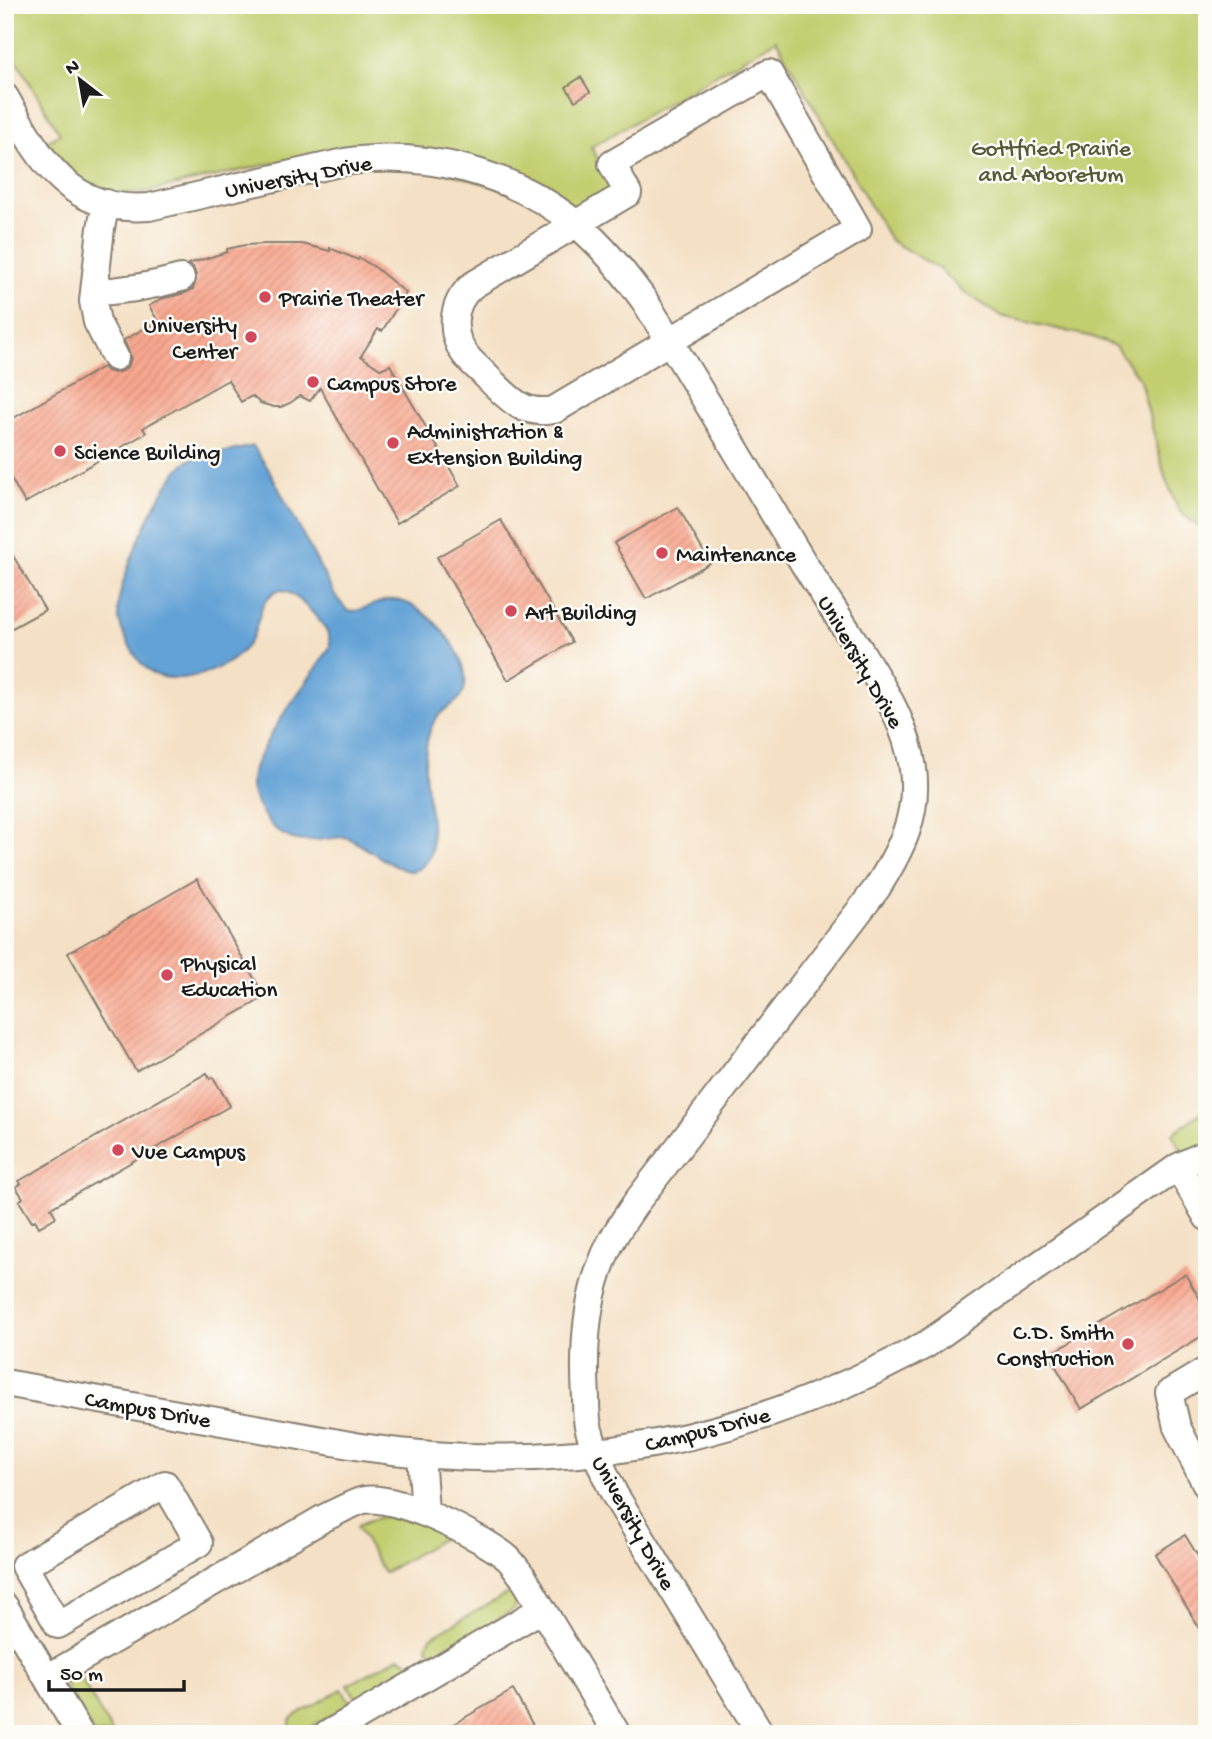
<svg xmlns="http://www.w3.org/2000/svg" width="1212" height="1739" font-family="'Gochi Hand',sans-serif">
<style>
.green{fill:#c2ce6f;stroke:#6f7546;stroke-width:2}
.water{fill:#64a2d6;stroke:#405f79;stroke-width:2}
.building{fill:url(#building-hatch)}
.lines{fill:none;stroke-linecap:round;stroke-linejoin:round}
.minor-casing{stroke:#887e70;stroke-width:30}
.minor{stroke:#fff;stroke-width:26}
.poi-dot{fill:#d1495b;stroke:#fdfcf7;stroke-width:2.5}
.labels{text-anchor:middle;stroke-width:5;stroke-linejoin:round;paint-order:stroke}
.park-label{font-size:23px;fill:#565a39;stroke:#fdfcf7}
.street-label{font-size:23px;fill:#1c1c1c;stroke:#fdfcf7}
.poi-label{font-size:23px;fill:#1c1c1c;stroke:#fdfcf7;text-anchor:start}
</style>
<defs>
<pattern id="building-hatch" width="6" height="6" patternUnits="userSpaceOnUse" patternTransform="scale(1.75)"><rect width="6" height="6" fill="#f8a78f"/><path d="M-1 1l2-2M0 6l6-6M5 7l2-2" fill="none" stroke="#d48f7b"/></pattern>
</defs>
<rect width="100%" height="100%" fill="#fdfcf7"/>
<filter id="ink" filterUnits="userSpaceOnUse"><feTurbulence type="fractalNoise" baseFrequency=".0143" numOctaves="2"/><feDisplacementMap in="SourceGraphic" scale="14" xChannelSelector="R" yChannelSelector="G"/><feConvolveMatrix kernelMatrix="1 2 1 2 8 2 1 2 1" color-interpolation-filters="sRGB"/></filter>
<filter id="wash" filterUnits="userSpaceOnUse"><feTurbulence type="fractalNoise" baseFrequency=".00686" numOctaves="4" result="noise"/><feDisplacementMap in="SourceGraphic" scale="28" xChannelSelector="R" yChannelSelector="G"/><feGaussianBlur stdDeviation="1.57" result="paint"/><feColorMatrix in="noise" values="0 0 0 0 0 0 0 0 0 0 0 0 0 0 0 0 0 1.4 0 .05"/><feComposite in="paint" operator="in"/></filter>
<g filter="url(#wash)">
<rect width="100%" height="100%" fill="#f4e0c5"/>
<path class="green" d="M 5,5 L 1207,5 L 1207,534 L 1179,511 L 1165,477 L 1140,380 L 1115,346 L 1093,337 L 1001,316 L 963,291 L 939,269 L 890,240 L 776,40 L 591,147 L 615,189 L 578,212 L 364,147 L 313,154 L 150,191 C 127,194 99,196 80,181 C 67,170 56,155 45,143 L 60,134 L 5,41 Z
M 1207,1108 L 1207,1192 L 1172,1134 Z
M 388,1515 C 407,1515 430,1525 443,1538 L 384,1573 L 357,1526 L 367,1521 Z
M 508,1593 C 514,1595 516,1597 517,1602 L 513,1610 L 440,1652 L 436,1653 L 428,1649 L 427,1644 L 431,1637 Z
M 399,1657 L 407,1661 L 409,1666 L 407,1670 L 358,1701 L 348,1685 Z
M 76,1670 L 113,1734 L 94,1734 L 65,1685 L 65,1679 Z
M 342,1689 L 351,1704 L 302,1732 C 296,1734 294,1733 290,1729 L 290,1720 L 293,1717 Z"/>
<path class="water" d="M 253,446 L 269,470 L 334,594 L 345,608 L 350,612 C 366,610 381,598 396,600 C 427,604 474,657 464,690 C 461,701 450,705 442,712 C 426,726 425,751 425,771 C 426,791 436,840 430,856 C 428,861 424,865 420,868 C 418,869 413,871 410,871 C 396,870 364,846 349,838 L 342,837 C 308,841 287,848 265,817 C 258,807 250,794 251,782 C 251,772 257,760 262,751 C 280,714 308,683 330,647 C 330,642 329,636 327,632 C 321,620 294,590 280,590 C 277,590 273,593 271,595 C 260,604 259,621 254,633 C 242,665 191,685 159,676 C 138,669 116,628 118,606 C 121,573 162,478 189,460 Z"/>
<g id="blocks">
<path class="building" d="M 581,77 L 590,92 L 575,101 L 566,87 Z
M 265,244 L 302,244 L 330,251 L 330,248 L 358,260 L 359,258 L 376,268 L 406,293 L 382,331 L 378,329 L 361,356 L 380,369 L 390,365 L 460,486 L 397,523 L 320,388 L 310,401 L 300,396 L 290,403 L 281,407 L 274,407 L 260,403 L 252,396 L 241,402 L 228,380 L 143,428 L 146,433 L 25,503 L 5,468 L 5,423 L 103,367 L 107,371 L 114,373 L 123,371 L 129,365 L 131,357 L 124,340 L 158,321 L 149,306 L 161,299 L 185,293 L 193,289 L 196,281 L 196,275 L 193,267 L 188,264 L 227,252 L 227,249 L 245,245 Z
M 678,507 L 710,563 L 646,599 L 614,543 Z
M 501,520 L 572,642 L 508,680 L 437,557 Z
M 5,542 L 45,610 L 5,632 Z
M 197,879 L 265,997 L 136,1071 L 68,953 Z
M 207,1073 L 210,1079 L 213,1077 L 230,1106 L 51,1208 L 56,1217 L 39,1227 L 35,1220 L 32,1222 L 19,1201 L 23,1198 L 16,1187 L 21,1184 L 19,1181 Z
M 1185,1274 L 1207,1311 L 1207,1333 L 1081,1409 L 1049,1355 Z
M 1185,1535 L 1207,1571 L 1207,1641 L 1155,1554 Z
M 513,1690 L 538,1734 L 436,1734 Z"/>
</g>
</g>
<g filter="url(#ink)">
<use href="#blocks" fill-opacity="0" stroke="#887e70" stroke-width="2"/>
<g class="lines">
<defs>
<path id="minor" d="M 769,73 L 858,229 L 554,410 C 522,416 509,398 488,378 C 482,371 474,365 468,358 C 449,336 450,304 473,285 L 628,193 L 612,164 Z
M 5,97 C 40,158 67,213 149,207 L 344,162 C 425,149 513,173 576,224 C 603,246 624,273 644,300 C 699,387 751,476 804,564 C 822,592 841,621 859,649 C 882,686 907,724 913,769 C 919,815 901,850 877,888 L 638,1200 C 625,1219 611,1238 603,1260 C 585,1303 583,1352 586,1398 C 586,1408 586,1420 589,1430 C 595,1453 604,1474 615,1495 L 761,1734
M 106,203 L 101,228 L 93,301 L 97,322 L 115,357
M 94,292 C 124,291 152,286 181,278
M 1178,1167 L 1207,1217
M 1207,1370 L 1169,1393 L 1177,1427 L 1207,1486
M 5,1383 L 361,1447 C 565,1477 746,1443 927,1344 L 1178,1167 L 1207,1153
M 421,1454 L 425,1512
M 165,1484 L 199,1543 L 58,1625 L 24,1566 Z
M 5,1607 L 80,1734
M 47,1678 L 324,1518 C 335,1513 352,1503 364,1500 C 396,1494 480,1536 505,1556 C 512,1561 517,1570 523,1577 L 617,1734
M 328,1734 L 542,1609"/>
</defs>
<use href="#minor" class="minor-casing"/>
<use href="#minor" class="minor"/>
</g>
</g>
<g class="poi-dot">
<circle cx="265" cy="297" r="7"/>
<circle cx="251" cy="337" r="7"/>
<circle cx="313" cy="382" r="7"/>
<circle cx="393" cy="443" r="7"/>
<circle cx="60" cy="451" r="7"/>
<circle cx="662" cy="553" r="7"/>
<circle cx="511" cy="611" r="7"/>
<circle cx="167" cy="975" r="7"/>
<circle cx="118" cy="1150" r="7"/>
<circle cx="1128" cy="1344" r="7"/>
</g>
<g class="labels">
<g class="park-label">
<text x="1051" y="155">Gottfried Prairie<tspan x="1051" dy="26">and Arboretum</tspan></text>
</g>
<g class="street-label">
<text transform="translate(298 175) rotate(-11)" y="8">University Drive</text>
<text transform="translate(862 661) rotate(60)" y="8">University Drive</text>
<text transform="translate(148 1408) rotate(10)" y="8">Campus Drive</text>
<text transform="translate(707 1428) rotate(-14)" y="8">Campus Drive</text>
<text transform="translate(635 1522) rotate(61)" y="8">University Drive</text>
</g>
<g class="poi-label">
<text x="279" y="305">Prairie Theater</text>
<text x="237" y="332" text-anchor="end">University<tspan x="237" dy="26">Center</tspan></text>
<text x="327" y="390">Campus Store</text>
<text x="407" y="438">Administration &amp;<tspan x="407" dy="26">Extension Building</tspan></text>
<text x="74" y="459">Science Building</text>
<text x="676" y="561">Maintenance</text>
<text x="525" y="619">Art Building</text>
<text x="181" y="970">Physical<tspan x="181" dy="26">Education</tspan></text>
<text x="132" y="1158">Vue Campus</text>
<text x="1114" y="1339" text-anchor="end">C.D. Smith<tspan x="1114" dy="26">Construction</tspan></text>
</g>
</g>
<rect width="1212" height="1739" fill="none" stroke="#fdfcf7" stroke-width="28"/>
<g transform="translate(80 80) rotate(329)" stroke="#fdfcf7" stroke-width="5" paint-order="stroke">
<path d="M0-5L12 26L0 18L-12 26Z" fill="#1c1c1c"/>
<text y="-10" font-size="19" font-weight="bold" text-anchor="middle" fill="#1c1c1c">N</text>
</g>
<path d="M49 1680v10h135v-10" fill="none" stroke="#1c1c1c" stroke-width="3.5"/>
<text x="60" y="1680" font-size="21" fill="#1c1c1c" stroke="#fdfcf7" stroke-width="5" paint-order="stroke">50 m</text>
</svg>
